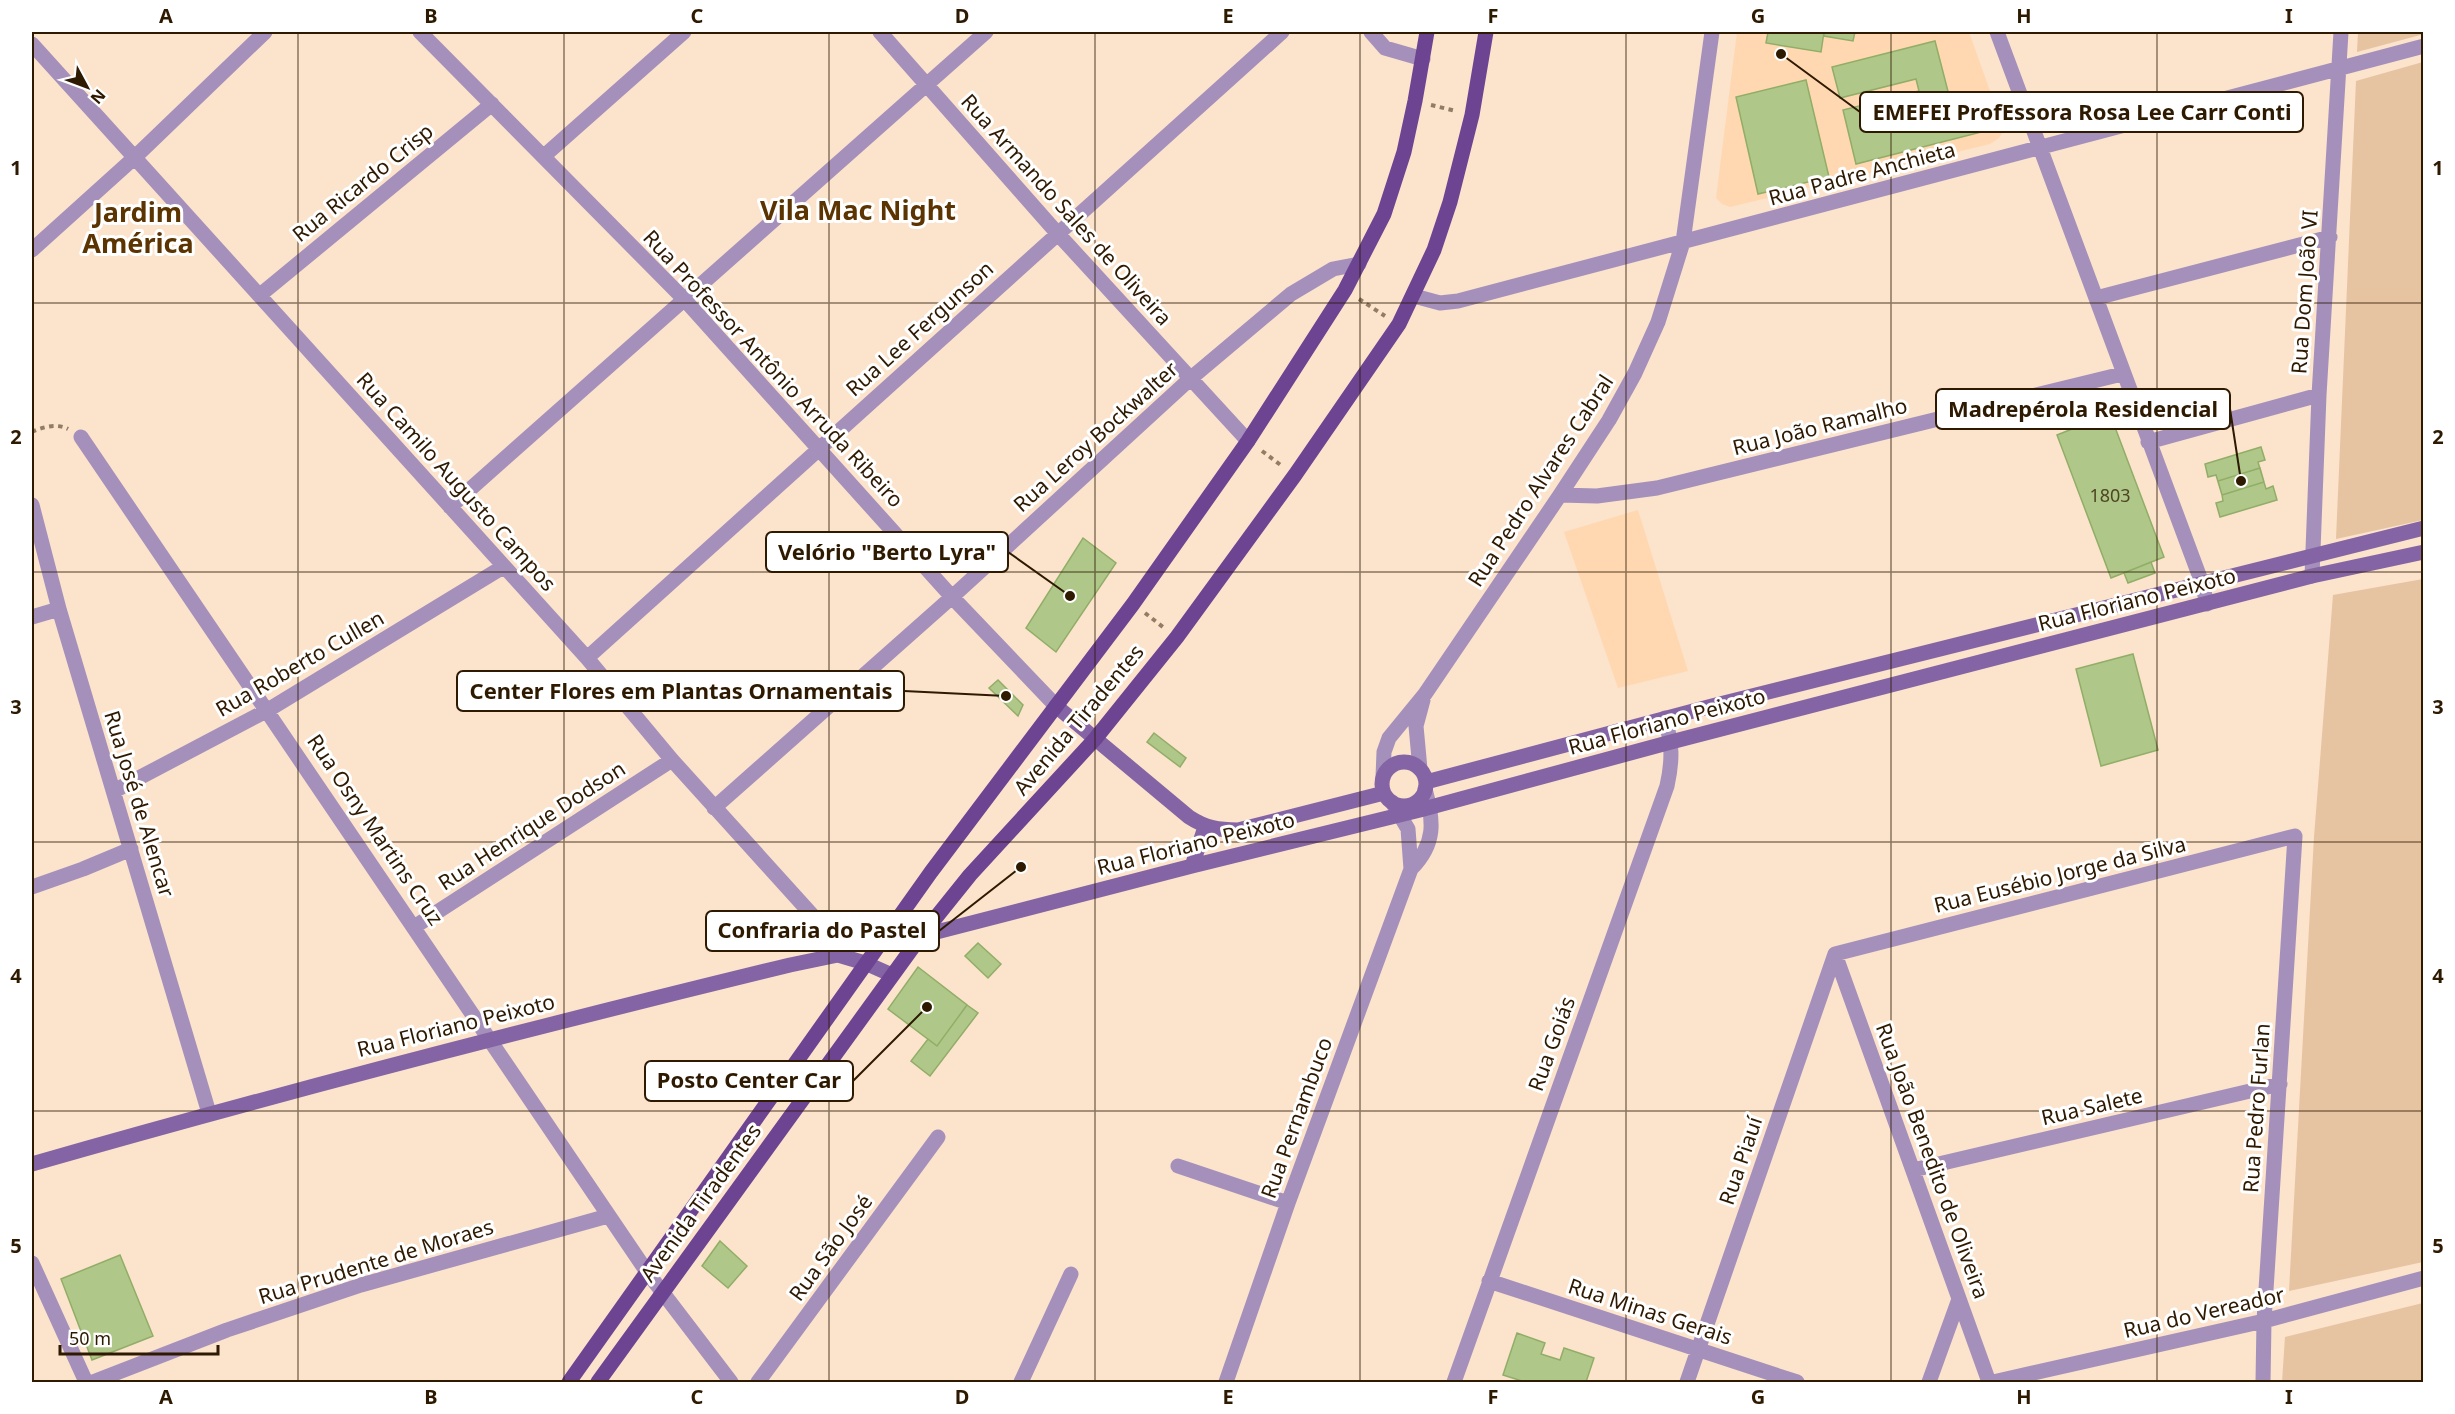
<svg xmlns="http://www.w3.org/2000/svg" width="2455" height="1414" font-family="'Noto Sans',sans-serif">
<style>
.built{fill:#ffd8b2}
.green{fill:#e6c3a1}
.building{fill:#afc889;stroke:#92ad67;stroke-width:1.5}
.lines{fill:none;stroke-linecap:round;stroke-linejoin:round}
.path{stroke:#927c64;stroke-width:4;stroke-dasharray:4.5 4.5;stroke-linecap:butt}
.minor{stroke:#a490bb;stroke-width:15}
.tertiary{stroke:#a490bb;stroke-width:15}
.secondary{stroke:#8464a4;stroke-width:15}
.primary{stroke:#6c4492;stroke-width:15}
.grid{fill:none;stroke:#2e1901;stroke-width:1.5;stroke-opacity:0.55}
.labels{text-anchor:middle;stroke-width:6;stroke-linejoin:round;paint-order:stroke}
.number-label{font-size:18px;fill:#4e4523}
.street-label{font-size:21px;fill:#2e1901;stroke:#fff}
.district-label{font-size:27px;font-weight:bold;fill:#5b3401;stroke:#fff}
.leader{fill:none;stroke:#2e1901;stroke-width:2}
.callout-dot{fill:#2e1901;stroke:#fff;stroke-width:2}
.callout{fill:#fff;stroke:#2e1901;stroke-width:2}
.callout-label{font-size:22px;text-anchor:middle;font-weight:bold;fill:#2e1901}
.neatline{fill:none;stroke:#2e1901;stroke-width:2}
.grid-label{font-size:20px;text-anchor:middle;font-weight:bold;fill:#2e1901}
</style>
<rect width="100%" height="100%" fill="#fbe3cc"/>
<path class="built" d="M 1737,32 L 1969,32 L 2004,130 L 1999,138 L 1990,144 L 1730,207 L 1722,204 L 1716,198 Z
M 1638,510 L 1688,671 L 1618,688 L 1564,532 Z"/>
<path class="green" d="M 2358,32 L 2423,32 L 2424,34 L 2357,52 Z
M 2423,62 L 2423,520 L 2336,539 L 2356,81 Z
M 2423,579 L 2423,1262 L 2289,1291 L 2314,837 L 2333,595 Z
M 2423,1303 L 2423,1382 L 2282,1382 L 2285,1337 Z"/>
<path class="building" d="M 1768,32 L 1824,32 L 1821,52 L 1766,43 Z
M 1824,32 L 1855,32 L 1853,41 L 1824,36 Z
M 1935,41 L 1951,103 L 1985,95 L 1993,129 L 1856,164 L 1843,110 L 1919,91 L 1916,79 L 1840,98 L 1832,67 Z
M 1806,80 L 1829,177 L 1758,194 L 1736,97 Z
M 2110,414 L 2164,557 L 2111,578 L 2057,435 Z
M 2261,447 L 2265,460 L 2258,462 L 2266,489 L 2273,486 L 2277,500 L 2220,517 L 2216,503 L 2223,501 L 2222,495 L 2216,475 L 2208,477 L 2205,464 Z
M 2260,468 L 2264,482 L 2222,495 L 2218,481 Z
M 1083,538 L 1116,563 L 1056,652 L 1026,628 Z
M 2151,562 L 2155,573 L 2128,583 L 2124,573 Z
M 2133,654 L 2158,750 L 2101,766 L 2076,669 Z
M 998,680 L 1023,705 L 1018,716 L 989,688 Z
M 1154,733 L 1186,758 L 1180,767 L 1147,742 Z
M 1018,863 L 1026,864 L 1025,870 L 1016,869 Z
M 978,943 L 1001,964 L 988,978 L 965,956 Z
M 918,967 L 967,1005 L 937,1046 L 888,1009 Z
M 967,1005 L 978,1013 L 930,1076 L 911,1061 L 928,1039 L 937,1046 Z
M 720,1241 L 747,1266 L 728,1288 L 702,1266 Z
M 120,1255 L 153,1336 L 92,1360 L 61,1279 Z
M 1517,1333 L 1545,1343 L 1541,1354 L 1560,1360 L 1564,1348 L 1594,1358 L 1586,1382 L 1525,1382 L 1503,1375 Z"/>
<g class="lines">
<path class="path" d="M 1431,105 L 1456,111
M 1359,299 L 1385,316
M 32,432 C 42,427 57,423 68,429
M 1262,451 L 1282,466
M 1145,613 L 1163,627"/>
<path class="minor" d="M 420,32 L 684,299 L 952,597 L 1056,706
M 880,32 L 1058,234 L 1248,441
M 1371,32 L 1385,48 L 1423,59
M 1997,32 L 2202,583 L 2207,604
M 32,44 L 587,658 L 672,760 L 813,916 L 838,955
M 544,156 L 684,32
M 32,250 L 134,158 L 265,32
M 260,295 L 492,104
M 1414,296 L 1440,303 L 1458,301 L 2424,46
M 2096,298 L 2330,237
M 81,437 L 647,1272
M 2148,442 L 2319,395
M 1560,495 L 1597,496 L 1657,488 L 2122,374
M 32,505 L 59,609 L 209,1113
M 450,507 L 986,32
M 2312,576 L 2319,395 L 2341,32
M 32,617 L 59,609
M 587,658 L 1282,32
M 1420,769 L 1416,726 L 1423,700
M 1383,777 L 1384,752 L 1389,738 L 1425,694 L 1560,495 L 1609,420 L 1635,373 L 1658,322 L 1683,242 L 1712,32
M 114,791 L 268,710 L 503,567
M 1392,802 L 1408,829 L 1411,869
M 714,808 L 952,597 L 1190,379 L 1291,294 L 1333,269 L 1359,264
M 32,887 L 83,869 L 131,849
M 414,927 L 672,760
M 1835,954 L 2295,836 L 2264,1321 L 2263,1382
M 1835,954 L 1989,1382
M 1178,1166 L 1288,1203
M 1913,1170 L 2280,1084
M 32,1263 L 86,1382
M 1489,1281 L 1797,1382
M 93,1382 L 227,1330 L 361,1285 L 608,1216
M 758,1382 L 938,1137
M 1021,1382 L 1071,1274
M 1226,1382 L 1288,1203 L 1411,869 C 1436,844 1434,821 1425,789
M 1454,1382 L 1667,786 C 1673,759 1672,744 1665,718
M 1687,1382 L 1835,954
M 1929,1382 L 1959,1299
M 1993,1382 L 2264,1321 L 2424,1278"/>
<path class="tertiary" d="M 647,1272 L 731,1382"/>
<path class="secondary" d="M 1056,706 L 1189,817 C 1206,828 1218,830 1238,830 L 1384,793
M1382 784a22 22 0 1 1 44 0a22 22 0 1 1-44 0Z
M 1426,782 L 1712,706 L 2424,528
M 1192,866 L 1205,827
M 921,936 L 1192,866 L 1420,810 L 1671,742 L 2312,576 L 2424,552
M 32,1164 C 283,1092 535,1027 790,965 L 838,955 L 865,963 L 892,975"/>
<path class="primary" d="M 569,1382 L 931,872 L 1133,604 L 1248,441 L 1345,290 L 1384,214 L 1404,152 L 1415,101 L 1427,32
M 598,1382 L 921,936 L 970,875 L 1095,739 L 1177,637 L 1295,475 L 1399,324 L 1434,250 L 1450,202 L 1472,115 L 1486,32"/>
</g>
<path class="grid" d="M 298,32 L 298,1382M 564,32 L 564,1382M 829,32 L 829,1382M 1095,32 L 1095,1382M 1360,32 L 1360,1382M 1626,32 L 1626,1382M 1891,32 L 1891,1382M 2157,32 L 2157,1382M 32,303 L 2424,303M 32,572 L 2424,572M 32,842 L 2424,842M 32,1111 L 2424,1111"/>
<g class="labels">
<g class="number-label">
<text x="2110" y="502">1803</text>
</g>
<g class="street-label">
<text transform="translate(1862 174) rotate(-15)" y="7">Rua Padre Anchieta</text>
<text transform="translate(363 183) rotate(-39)" y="7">Rua Ricardo Crisp</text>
<text transform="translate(1066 210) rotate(48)" y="7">Rua Armando Sales de Oliveira</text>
<text transform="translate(2305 292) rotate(-86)" y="7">Rua Dom João VI</text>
<text transform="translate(920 329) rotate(-42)" y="7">Rua Lee Fergunson</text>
<text transform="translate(773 369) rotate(47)" y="7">Rua Professor Antônio Arruda Ribeiro</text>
<text transform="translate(1820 427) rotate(-14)" y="7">Rua João Ramalho</text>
<text transform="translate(1096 437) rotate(-42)" y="7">Rua Leroy Bockwalter</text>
<text transform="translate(1541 481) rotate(-57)" y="7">Rua Pedro Alvares Cabral</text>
<text transform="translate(456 482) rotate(48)" y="7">Rua Camilo Augusto Campos</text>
<text transform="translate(2137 600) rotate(-14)" y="7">Rua Floriano Peixoto</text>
<text transform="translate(300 664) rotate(-30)" y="7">Rua Roberto Cullen</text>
<text transform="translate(1079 720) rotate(-50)" y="7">Avenida Tiradentes</text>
<text transform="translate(1667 722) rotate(-15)" y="7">Rua Floriano Peixoto</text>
<text transform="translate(139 804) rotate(73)" y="7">Rua José de Alencar</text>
<text transform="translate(532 826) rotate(-33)" y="7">Rua Henrique Dodson</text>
<text transform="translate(375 830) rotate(56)" y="7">Rua Osny Martins Cruz</text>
<text transform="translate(1196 844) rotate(-14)" y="7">Rua Floriano Peixoto</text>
<text transform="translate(2060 875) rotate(-14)" y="7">Rua Eusébio Jorge da Silva</text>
<text transform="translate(456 1026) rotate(-14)" y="7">Rua Floriano Peixoto</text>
<text transform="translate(1552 1044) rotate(-70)" y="7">Rua Goiás</text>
<text transform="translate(2092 1107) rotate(-13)" y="7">Rua Salete</text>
<text transform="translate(2257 1108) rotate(-86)" y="7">Rua Pedro Furlan</text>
<text transform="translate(1297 1118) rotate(-70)" y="7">Rua Pernambuco</text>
<text transform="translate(1741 1161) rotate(-71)" y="7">Rua Piauí</text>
<text transform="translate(1932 1161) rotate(70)" y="7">Rua João Benedito de Oliveira</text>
<text transform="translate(701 1203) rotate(-54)" y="7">Avenida Tiradentes</text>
<text transform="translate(831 1248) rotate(-54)" y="7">Rua São José</text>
<text transform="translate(376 1262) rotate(-17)" y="7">Rua Prudente de Moraes</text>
<text transform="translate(1650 1312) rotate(18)" y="7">Rua Minas Gerais</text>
<text transform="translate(2204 1313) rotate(-13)" y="7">Rua do Vereador</text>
</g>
<g class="district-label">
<text x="858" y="220">Vila Mac Night</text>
<text x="138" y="222">Jardim<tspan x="138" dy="31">América</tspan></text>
</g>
</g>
<path class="leader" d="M1781 54L1860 112M2241 481L2230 409M1070 596L1008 552M1006 696L904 691M1021 867L939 931M927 1007L853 1081"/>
<g class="callout-dot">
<circle cx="1781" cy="54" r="6"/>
<circle cx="2241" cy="481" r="6"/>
<circle cx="1070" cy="596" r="6"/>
<circle cx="1006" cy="696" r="6"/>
<circle cx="1021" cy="867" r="6"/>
<circle cx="927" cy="1007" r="6"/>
</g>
<g class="callout">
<rect x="1860" y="92" width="443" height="40" rx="6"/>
<rect x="1936" y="389" width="294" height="40" rx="6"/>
<rect x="766" y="532" width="242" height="40" rx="6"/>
<rect x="457" y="671" width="447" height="40" rx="6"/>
<rect x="706" y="911" width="233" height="40" rx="6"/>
<rect x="645" y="1061" width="208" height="40" rx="6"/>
</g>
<g class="callout-label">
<text x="2082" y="120">EMEFEI ProfEssora Rosa Lee Carr Conti</text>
<text x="2083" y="417">Madrepérola Residencial</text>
<text x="887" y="560">Velório "Berto Lyra"</text>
<text x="681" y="699">Center Flores em Plantas Ornamentais</text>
<text x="822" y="938">Confraria do Pastel</text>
<text x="749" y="1088">Posto Center Car</text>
</g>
<rect width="2455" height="1414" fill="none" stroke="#ffffff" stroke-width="66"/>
<g transform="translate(87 87) rotate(131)" stroke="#ffffff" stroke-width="4.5" paint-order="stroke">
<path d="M0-4.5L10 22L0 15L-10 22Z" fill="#2e1901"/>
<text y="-9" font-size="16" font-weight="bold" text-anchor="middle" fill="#2e1901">N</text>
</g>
<path d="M60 1345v9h158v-9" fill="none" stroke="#2e1901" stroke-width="3"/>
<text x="69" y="1345" font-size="18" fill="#2e1901" stroke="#ffffff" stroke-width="4.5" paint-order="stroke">50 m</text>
<rect x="33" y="33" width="2389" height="1348" class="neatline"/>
<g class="grid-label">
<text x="166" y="23">A</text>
<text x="431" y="23">B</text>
<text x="697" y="23">C</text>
<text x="962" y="23">D</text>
<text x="1228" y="23">E</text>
<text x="1493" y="23">F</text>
<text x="1758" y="23">G</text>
<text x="2024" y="23">H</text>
<text x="2289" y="23">I</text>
<text x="16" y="175">1</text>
<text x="2438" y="175">1</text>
<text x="16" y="444">2</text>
<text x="2438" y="444">2</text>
<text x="16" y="714">3</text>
<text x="2438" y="714">3</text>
<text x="16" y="983">4</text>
<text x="2438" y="983">4</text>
<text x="16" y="1253">5</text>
<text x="2438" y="1253">5</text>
<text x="166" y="1404">A</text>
<text x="431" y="1404">B</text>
<text x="697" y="1404">C</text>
<text x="962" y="1404">D</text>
<text x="1228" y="1404">E</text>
<text x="1493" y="1404">F</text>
<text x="1758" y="1404">G</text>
<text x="2024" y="1404">H</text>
<text x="2289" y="1404">I</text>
</g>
</svg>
